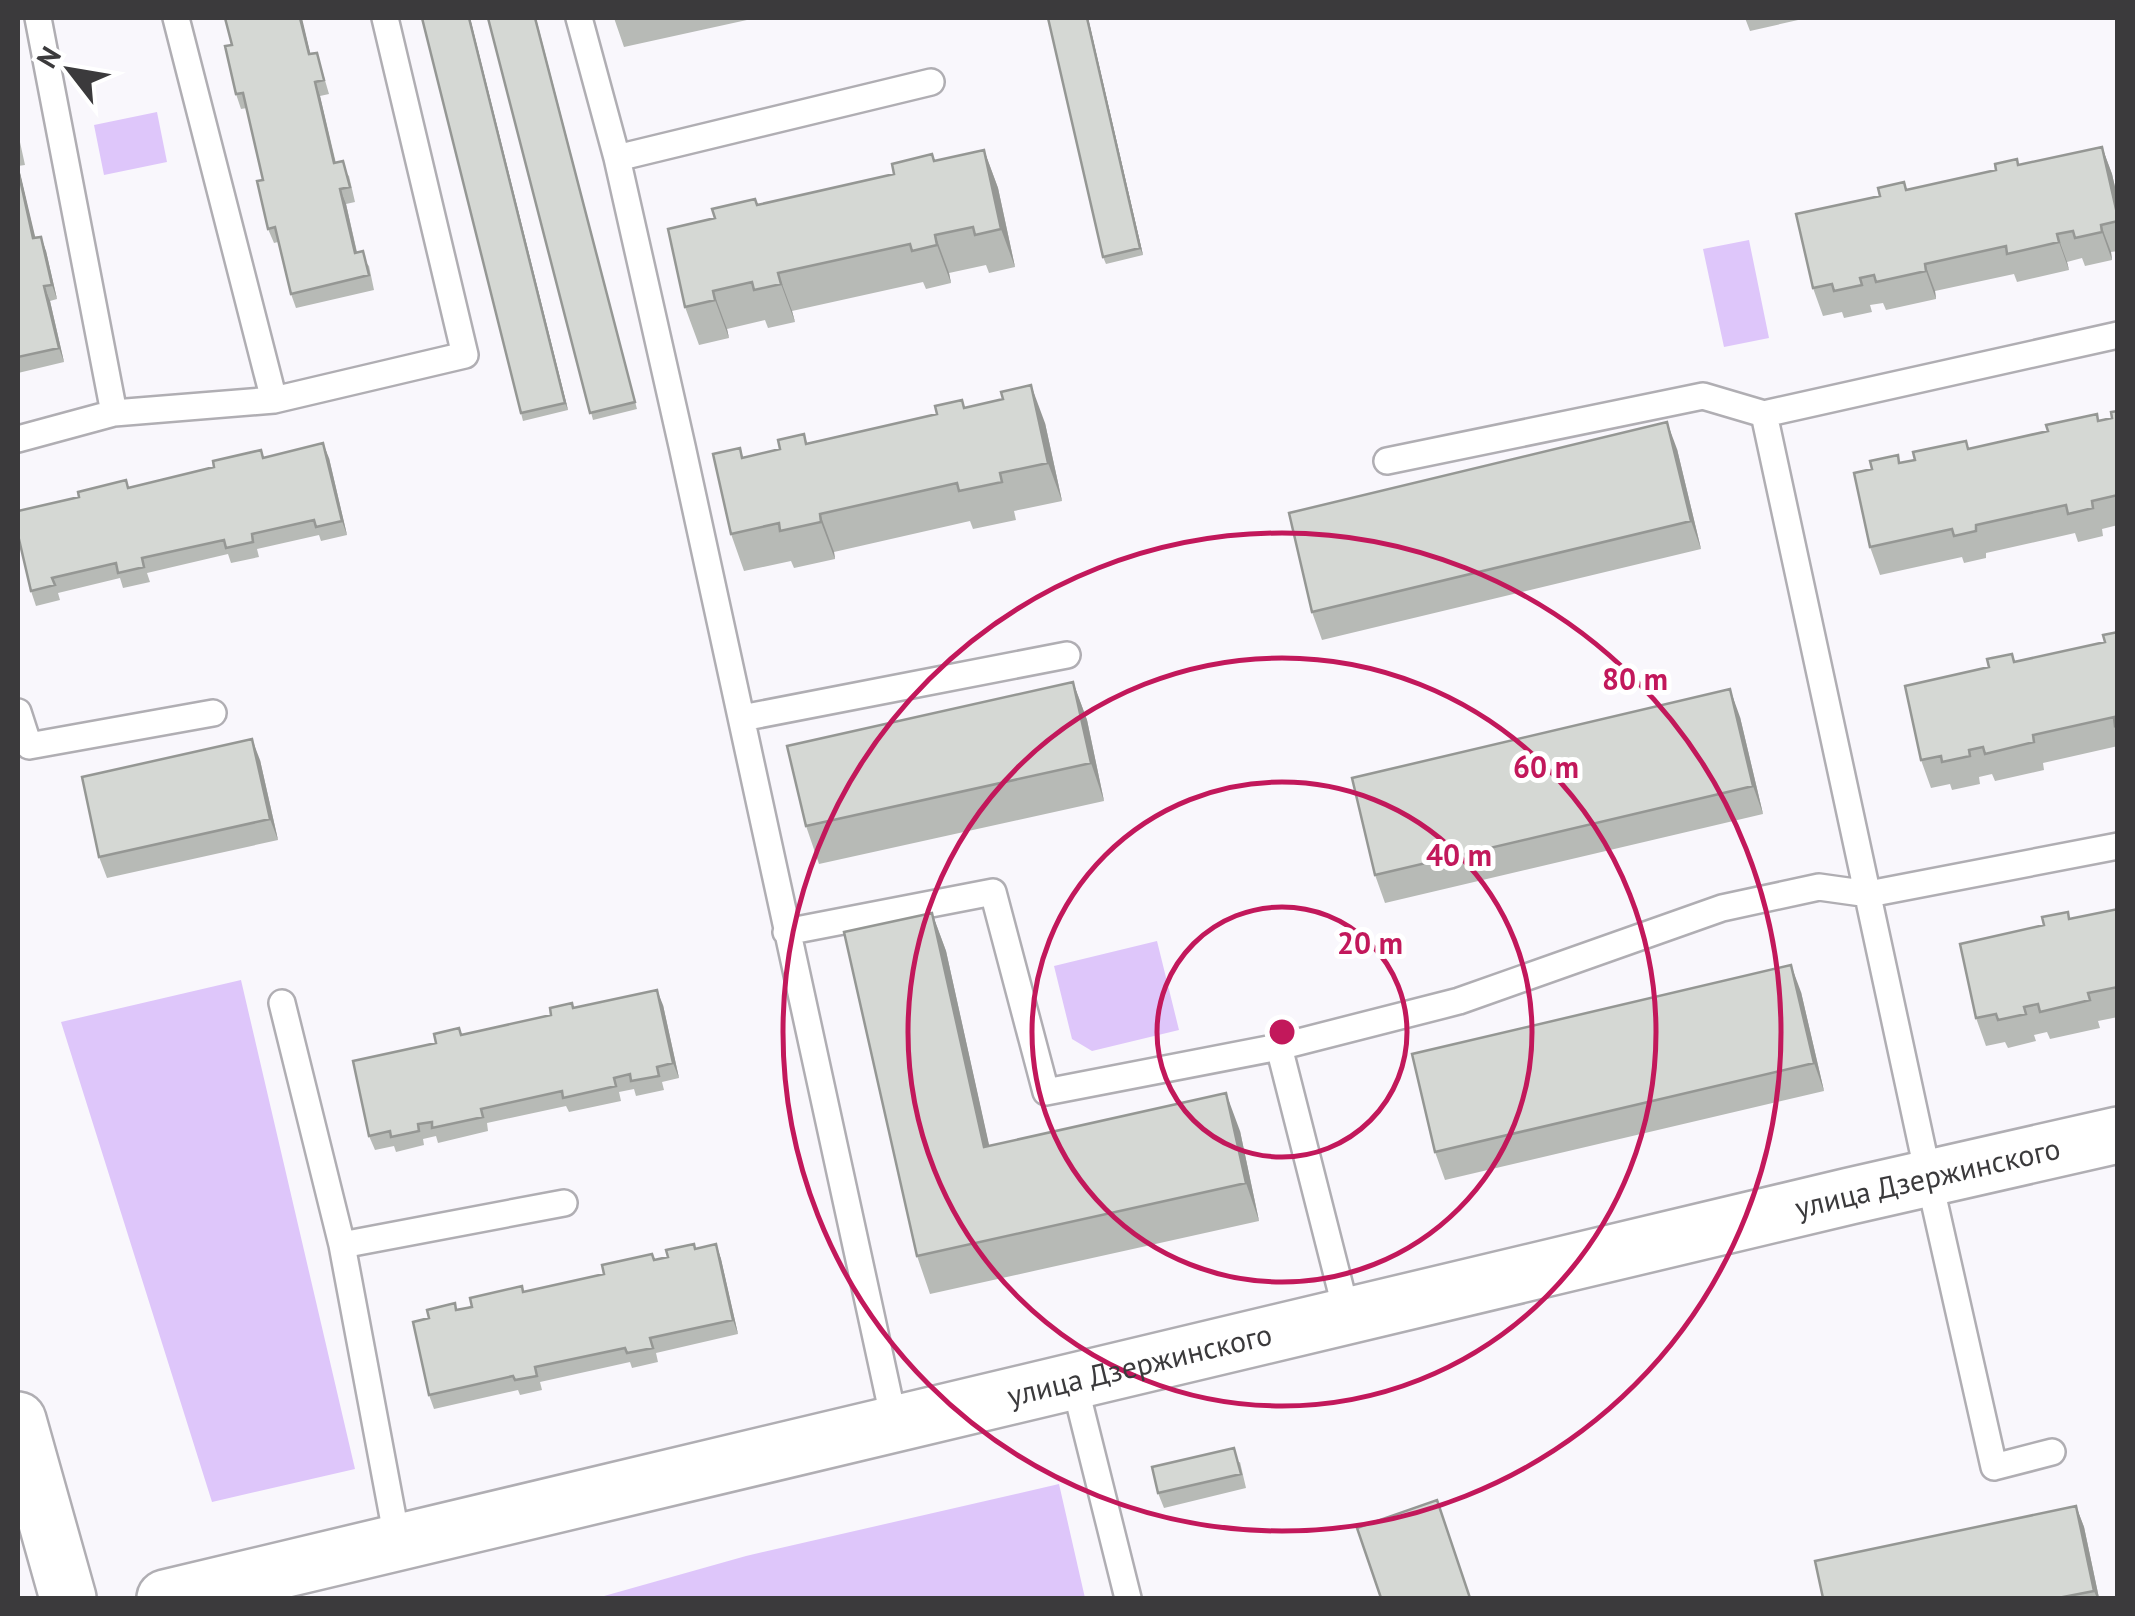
<svg xmlns="http://www.w3.org/2000/svg" width="2135" height="1616" font-family="'PT Sans',sans-serif">
<style>
.green{fill:#dec6fa}
.lines{fill:none;stroke-linecap:round;stroke-linejoin:round}
.service-casing{stroke:#b0aeb3;stroke-width:30}
.tertiary-casing{stroke:#b0aeb3;stroke-width:60}
.secondary-casing{stroke:#b0aeb3;stroke-width:60}
.service{stroke:#fff;stroke-width:25}
.tertiary{stroke:#fff;stroke-width:55}
.secondary{stroke:#fff;stroke-width:55}
.wall{fill:#b7bab6}
.shaded-wall{fill:#959794}
.building{fill:#d5d8d4;stroke:#959794;stroke-width:2.5}
.ring{fill:none;stroke:#c2185b;stroke-width:5}
.labels{text-anchor:middle;stroke-width:10;stroke-linejoin:round;paint-order:stroke}
.street-label{font-size:30px;fill:#3b3a3c;stroke:#fff}
.centre{fill:#c2185b;stroke:#fff;stroke-width:5}
.ring-label{font-size:30px;text-anchor:middle;font-weight:bold;fill:#c2185b;stroke:#fff;stroke-width:10;stroke-linejoin:round;paint-order:stroke}
</style>
<rect width="100%" height="100%" fill="#f9f7fc"/>
<path class="green" d="M 157,112 L 167,162 L 104,175 L 94,125 Z
M 1749,240 L 1769,338 L 1724,347 L 1703,249 Z
M 1157,941 L 1179,1030 L 1092,1051 L 1072,1039 L 1054,966 Z
M 241,980 L 355,1469 L 212,1502 L 61,1022 Z
M 1059,1484 L 1085,1598 L 597,1598 L 746,1556 Z"/>
<g class="lines">
<defs>
<path id="service" d="M 38,18 L 114,413
M 176,18 L 274,400
M 579,18 L 617,158 L 682,446 L 895,1425
M 617,158 L 931,82
M 1764,414 L 2118,335
M 18,439 L 114,413 L 274,400 L 465,355 L 385,18
M 1387,461 L 1703,396 L 1764,414 L 1929,1179 L 1994,1467 L 2052,1452
M 18,712 L 29,746 L 213,713
M 742,718 L 1067,655
M 786,932 L 993,892 L 1046,1092 L 1279,1047 L 1348,1318
M 282,1003 L 342,1245
M 1279,1047 L 1459,1001 L 1722,908 L 1819,887 L 1869,894 L 2118,846
M 1074,1382 L 1128,1598
M 398,1544 L 342,1245 L 564,1203"/>
<g id="tertiary">
<path id="s1" d="M 165,1598 L 1850,1196 L 2118,1135"/>
</g>
<path id="secondary" d="M 18,1420 L 68,1598"/>
</defs>
<use href="#service" class="service-casing"/>
<use href="#tertiary" class="tertiary-casing"/>
<use href="#secondary" class="secondary-casing"/>
<use href="#service" class="service"/>
<use href="#tertiary" class="tertiary"/>
<use href="#secondary" class="secondary"/>
</g>
<path class="wall" d="M 422,18 L 470,18 L 568,410 L 523,421 Z
M 488,18 L 536,18 L 637,409 L 593,420 Z
M 614,18 L 756,18 L 624,47 Z
M 1088,18 L 1143,255 L 1106,264 L 1103,257 Z
M 1745,18 L 1807,18 L 1750,31 Z
M 317,53 L 329,94 L 320,96 L 336,163 L 349,176 L 355,202 L 346,204 L 357,252 L 369,266 L 374,290 L 296,308 L 291,294 L 278,242 L 274,243 L 268,229 L 263,180 L 247,108 L 241,109 L 236,94 L 310,54 Z
M 18,133 L 25,165 L 18,166 L 35,238 L 46,251 L 57,299 L 50,301 L 64,362 L 18,373 Z
M 2102,147 L 2112,174 L 2118,200 L 2118,251 L 2111,252 L 2112,260 L 2085,266 L 2082,258 L 2067,262 L 2069,270 L 2017,282 L 2014,274 L 1935,291 L 1936,299 L 1886,310 L 1883,303 L 1870,305 L 1872,312 L 1844,318 L 1842,312 L 1823,316 L 1813,288 L 1880,196 L 1904,182 L 1907,190 Z
M 984,150 L 998,188 L 1015,267 L 989,273 L 986,265 L 949,273 L 951,283 L 926,289 L 923,282 L 792,311 L 795,322 L 768,328 L 765,320 L 727,329 L 729,338 L 699,345 L 685,307 L 715,218 L 757,205 L 894,174 L 935,161 Z
M 962,400 L 965,408 L 1045,423 L 1062,501 L 1014,511 L 1016,520 L 973,529 L 970,521 L 834,552 L 835,559 L 794,568 L 791,561 L 744,571 L 731,534 L 740,448 L 743,457 L 780,449 L 804,434 L 807,443 L 937,414 Z
M 2118,411 L 2118,525 L 2102,529 L 2103,536 L 2078,542 L 2075,533 L 1986,553 L 1986,558 L 1964,563 L 1962,557 L 1880,575 L 1870,547 L 1900,463 L 2112,418 Z
M 1677,449 L 1701,549 L 1322,640 L 1312,612 Z
M 264,457 L 329,458 L 347,535 L 321,541 L 319,535 L 257,549 L 259,557 L 231,563 L 228,554 L 147,573 L 150,582 L 123,588 L 120,578 L 58,593 L 60,600 L 36,606 L 31,591 L 129,488 Z
M 2118,632 L 2118,746 L 2043,763 L 2044,770 L 1995,781 L 1992,774 L 1979,777 L 1980,784 L 1952,790 L 1950,784 L 1931,788 L 1921,760 L 1989,667 L 2012,654 L 2015,661 L 2105,642 Z
M 1073,682 L 1087,720 L 1104,801 L 819,864 L 806,826 Z
M 1740,717 L 1763,814 L 1385,903 L 1375,875 Z
M 260,760 L 278,840 L 107,878 L 99,857 Z
M 2118,909 L 2118,1017 L 2098,1021 L 2100,1028 L 2050,1039 L 2047,1032 L 2034,1035 L 2036,1041 L 2008,1048 L 2005,1042 L 1986,1046 L 1976,1018 L 2068,912 L 2070,919 Z
M 932,913 L 946,951 L 989,1146 L 1240,1131 L 1259,1221 L 930,1294 L 917,1256 Z
M 1801,992 L 1824,1091 L 1445,1180 L 1435,1152 Z
M 572,1003 L 574,1008 L 663,1005 L 679,1078 L 662,1082 L 664,1090 L 636,1096 L 634,1089 L 619,1092 L 621,1101 L 569,1112 L 566,1106 L 487,1123 L 488,1131 L 438,1143 L 436,1136 L 423,1139 L 424,1145 L 396,1152 L 394,1146 L 375,1150 L 369,1136 L 436,1043 L 462,1035 L 551,1015 Z
M 716,1244 L 721,1259 L 738,1334 L 656,1353 L 658,1362 L 632,1368 L 630,1362 L 540,1382 L 542,1390 L 520,1395 L 518,1390 L 434,1409 L 429,1395 L 429,1318 L 455,1303 L 457,1310 L 524,1292 L 604,1274 Z
M 1240,1462 L 1246,1488 L 1164,1508 L 1158,1493 Z
M 2076,1506 L 2084,1527 L 2099,1598 L 1823,1598 Z"/>
<path class="shaded-wall" d="M 300,18 L 302,18 L 314,69 L 309,54 Z
M 469,18 L 470,18 L 568,410 L 565,403 Z
M 1087,18 L 1088,18 L 1143,255 L 1140,248 Z
M 315,82 L 320,96 L 339,178 L 334,163 Z
M 2102,147 L 2112,174 L 2118,200 L 2118,218 Z
M 984,150 L 998,188 L 1015,267 L 1001,229 Z
M 18,164 L 39,253 L 33,238 L 18,170 Z
M 340,189 L 346,204 L 360,267 L 355,253 Z
M 2101,225 L 2111,252 L 2112,260 L 2102,232 Z
M 2057,234 L 2067,262 L 2069,270 L 2059,242 Z
M 935,235 L 949,273 L 951,283 L 937,245 Z
M 41,237 L 46,251 L 57,299 L 52,285 Z
M 1925,264 L 1935,291 L 1936,299 L 1926,271 Z
M 778,273 L 792,311 L 795,322 L 781,284 Z
M 44,286 L 50,301 L 64,362 L 59,348 Z
M 713,291 L 727,329 L 729,338 L 715,300 Z
M 1031,385 L 1045,423 L 1062,501 L 1048,463 Z
M 1667,422 L 1677,449 L 1701,549 L 1691,521 Z
M 323,443 L 329,458 L 347,535 L 342,521 Z
M 820,514 L 834,552 L 835,559 L 821,522 Z
M 1073,682 L 1087,720 L 1104,801 L 1091,763 Z
M 1730,689 L 1740,717 L 1763,814 L 1753,786 Z
M 252,739 L 260,760 L 278,840 L 270,819 Z
M 932,913 L 946,951 L 998,1185 L 984,1147 Z
M 1791,965 L 1801,992 L 1824,1091 L 1814,1063 Z
M 657,990 L 663,1005 L 679,1078 L 673,1063 Z
M 1226,1093 L 1240,1131 L 1259,1221 L 1246,1183 Z
M 716,1244 L 721,1259 L 738,1334 L 733,1320 Z
M 2076,1506 L 2084,1527 L 2099,1598 L 2097,1598 L 2094,1591 Z"/>
<path class="building" d="M 225,18 L 300,18 L 309,54 L 317,53 L 324,80 L 315,82 L 334,163 L 343,161 L 350,187 L 340,189 L 355,253 L 363,251 L 369,275 L 291,294 L 275,227 L 268,229 L 257,181 L 263,180 L 243,93 L 236,94 L 225,46 L 232,45 Z
M 422,18 L 469,18 L 565,403 L 521,413 Z
M 488,18 L 535,18 L 635,402 L 590,413 Z
M 1048,18 L 1087,18 L 1140,248 L 1103,257 Z
M 2102,147 L 2118,218 L 2118,221 L 2101,225 L 2102,232 L 2075,238 L 2073,231 L 2057,234 L 2059,242 L 2007,254 L 2006,246 L 1925,264 L 1926,271 L 1876,282 L 1874,275 L 1860,278 L 1862,285 L 1834,291 L 1832,284 L 1813,288 L 1796,214 L 1880,196 L 1878,188 L 1904,182 L 1906,190 L 1996,170 L 1995,164 L 2017,159 L 2018,165 Z
M 984,150 L 1001,229 L 975,235 L 973,227 L 935,235 L 937,245 L 912,251 L 910,244 L 778,273 L 781,284 L 754,290 L 752,282 L 713,291 L 715,300 L 685,307 L 668,229 L 715,218 L 712,209 L 755,199 L 757,205 L 894,174 L 892,164 L 932,154 L 934,161 Z
M 18,170 L 33,238 L 41,237 L 52,285 L 44,286 L 59,348 L 18,357 Z
M 1031,385 L 1048,463 L 1000,473 L 1002,482 L 959,491 L 957,483 L 820,514 L 821,522 L 780,531 L 779,523 L 731,534 L 713,454 L 740,448 L 742,458 L 780,449 L 778,440 L 804,434 L 806,444 L 937,414 L 935,406 L 962,400 L 964,408 L 1003,399 L 1001,392 Z
M 2118,411 L 2118,495 L 2092,501 L 2093,508 L 2068,514 L 2066,505 L 1976,525 L 1976,531 L 1954,536 L 1952,529 L 1870,547 L 1854,473 L 1872,469 L 1870,461 L 1898,455 L 1899,463 L 1915,460 L 1913,452 L 1966,441 L 1968,449 L 2048,431 L 2046,425 L 2097,414 L 2098,421 L 2112,418 L 2111,412 Z
M 1667,422 L 1691,521 L 1312,612 L 1289,513 Z
M 323,443 L 342,521 L 316,527 L 314,520 L 252,534 L 253,542 L 226,548 L 224,540 L 142,558 L 144,567 L 118,573 L 116,563 L 52,578 L 55,585 L 31,591 L 18,535 L 18,511 L 79,497 L 78,492 L 126,480 L 128,488 L 214,467 L 213,461 L 261,450 L 263,458 Z
M 2118,632 L 2118,725 L 2115,726 L 2114,717 L 2033,735 L 2034,742 L 1985,754 L 1983,747 L 1969,750 L 1970,756 L 1942,762 L 1941,756 L 1921,760 L 1905,686 L 1989,667 L 1987,659 L 2012,654 L 2014,662 L 2105,642 L 2103,635 Z
M 1073,682 L 1091,763 L 806,826 L 787,746 Z
M 1730,689 L 1753,786 L 1375,875 L 1352,778 Z
M 252,739 L 270,819 L 99,857 L 82,777 Z
M 2118,909 L 2118,987 L 2088,993 L 2090,1000 L 2040,1012 L 2038,1004 L 2024,1007 L 2026,1014 L 1998,1020 L 1996,1014 L 1976,1018 L 1960,944 L 2044,925 L 2042,917 L 2068,912 L 2069,919 Z
M 932,913 L 984,1147 L 1226,1093 L 1246,1183 L 917,1256 L 844,932 Z
M 1791,965 L 1814,1063 L 1435,1152 L 1412,1054 Z
M 657,990 L 673,1063 L 657,1067 L 659,1076 L 631,1081 L 630,1074 L 614,1078 L 616,1086 L 563,1098 L 562,1091 L 481,1109 L 483,1117 L 432,1128 L 432,1122 L 418,1124 L 419,1131 L 391,1137 L 390,1131 L 369,1136 L 353,1061 L 436,1043 L 434,1034 L 459,1028 L 461,1035 L 551,1015 L 550,1008 L 572,1003 L 573,1008 Z
M 694,1244 L 695,1249 L 716,1244 L 733,1320 L 650,1338 L 653,1348 L 627,1353 L 625,1348 L 535,1367 L 537,1376 L 515,1380 L 513,1376 L 429,1395 L 413,1322 L 429,1318 L 427,1310 L 455,1303 L 456,1310 L 472,1307 L 470,1298 L 522,1286 L 523,1292 L 604,1274 L 602,1265 L 652,1254 L 654,1260 L 668,1257 L 666,1250 Z
M 1234,1448 L 1241,1474 L 1158,1493 L 1152,1467 Z
M 1437,1500 L 1470,1598 L 1381,1598 L 1357,1528 Z
M 2076,1506 L 2094,1591 L 2058,1598 L 1823,1598 L 1815,1561 Z"/>
<g class="ring">
<circle cx="1282" cy="1032" r="125"/>
<circle cx="1282" cy="1032" r="250"/>
<circle cx="1282" cy="1032" r="374"/>
<circle cx="1282" cy="1032" r="499"/>
</g>
<g class="labels">
<g class="street-label">
<text dy="10" stroke="none"><textPath href="#s1" startOffset="1812">улица Дзержинского</textPath></text>
<text dy="10" stroke="none"><textPath href="#s1" startOffset="1002">улица Дзержинского</textPath></text>
</g>
</g>
<circle cx="1282" cy="1032" r="15" class="centre"/>
<g class="ring-label">
<text x="1635" y="690">80 m</text>
<text x="1546" y="778">60 m</text>
<text x="1459" y="866">40 m</text>
<text x="1370" y="954">20 m</text>
</g>
<rect width="2135" height="1616" fill="none" stroke="#3b3a3c" stroke-width="40"/>
<g transform="translate(70 70) rotate(301)" stroke="#ffffff" stroke-width="8" paint-order="stroke">
<path d="M0-8L18 38L0 25L-18 38Z" fill="#3b3a3c"/>
<text y="-15" font-size="28" font-weight="bold" text-anchor="middle" fill="#3b3a3c">N</text>
</g>
</svg>
